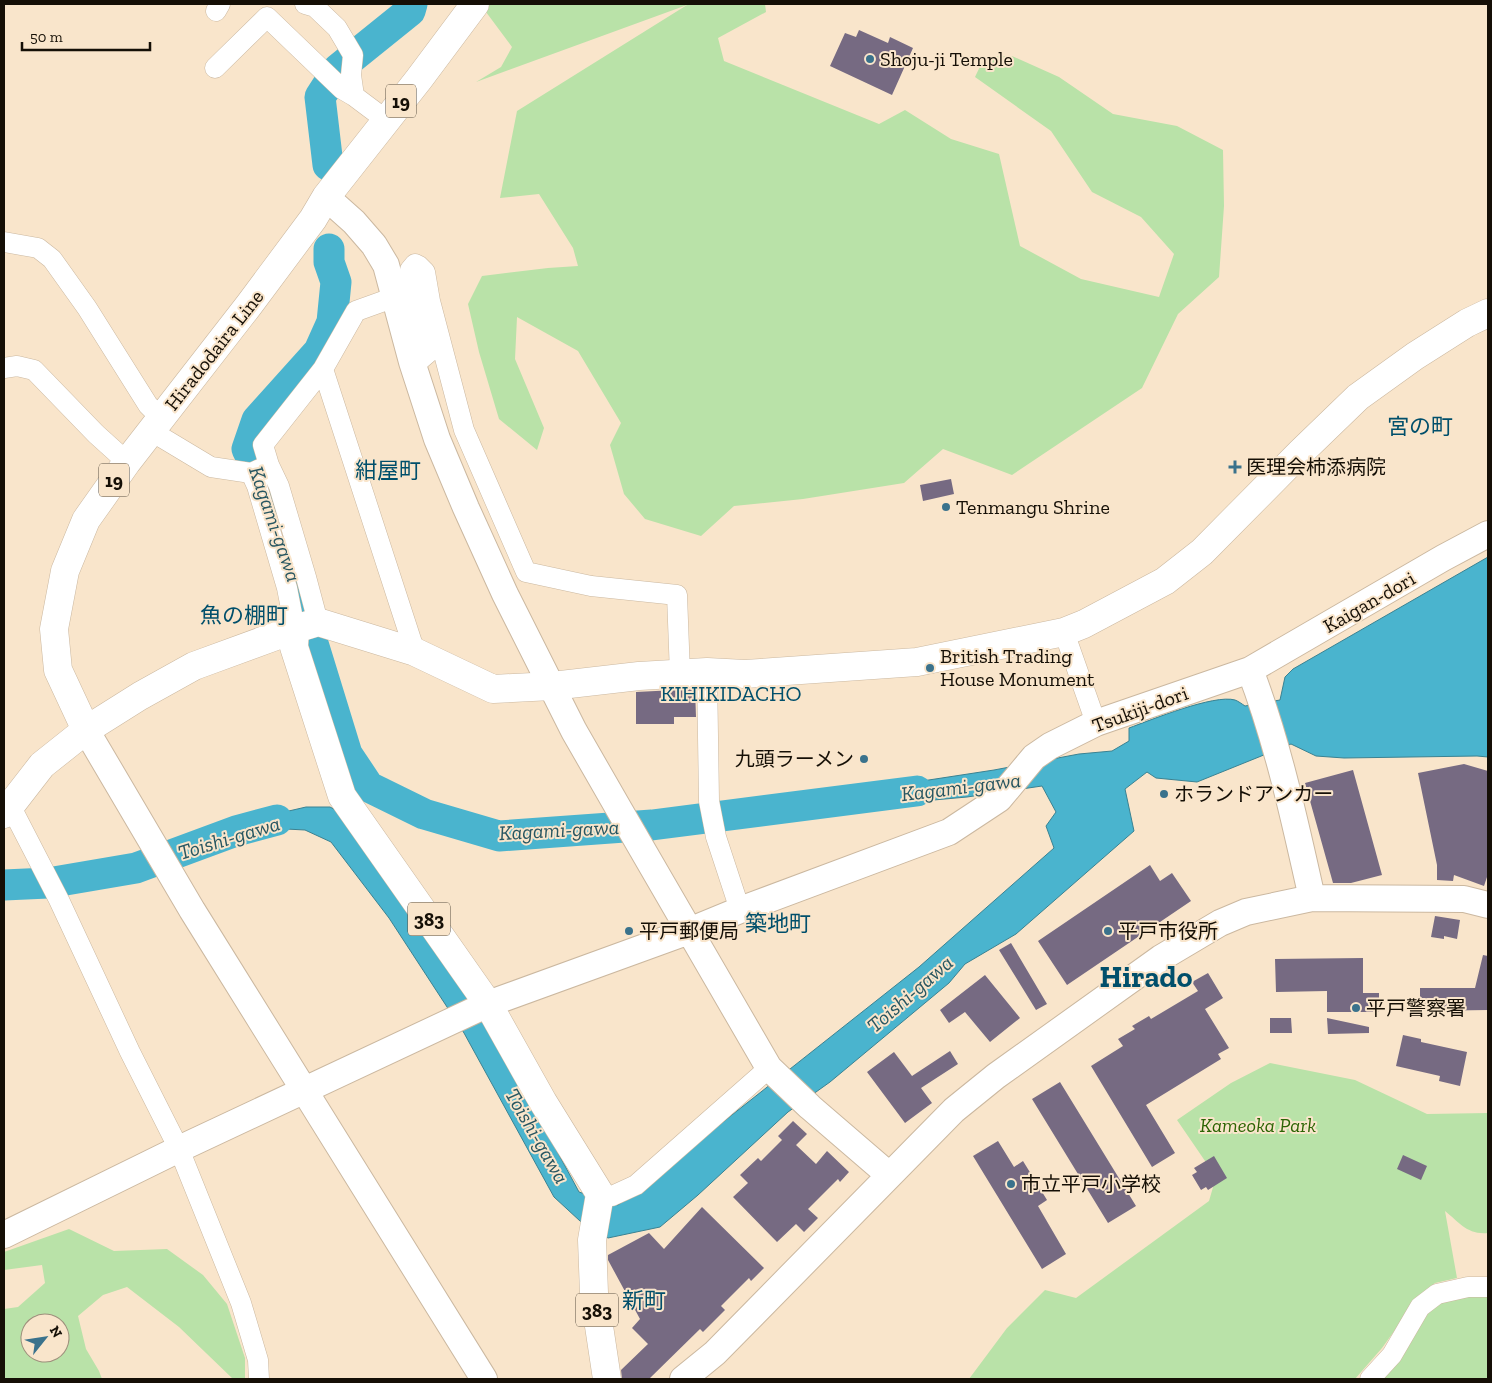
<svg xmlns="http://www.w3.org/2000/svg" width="1492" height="1383" font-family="'Zilla Slab','Noto Sans JP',serif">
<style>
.green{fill:#b9e2a8;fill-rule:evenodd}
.water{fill:#4ab4ce;stroke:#3a8292}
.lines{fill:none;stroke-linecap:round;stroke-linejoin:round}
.river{stroke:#4ab4ce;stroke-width:31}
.building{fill:#766a82}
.minor-casing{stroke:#cbb8a0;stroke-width:21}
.tertiary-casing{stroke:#cbb8a0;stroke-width:28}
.secondary-casing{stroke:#cbb8a0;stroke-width:29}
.primary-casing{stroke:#cbb8a0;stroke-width:29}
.trunk-casing{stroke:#cbb8a0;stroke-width:29}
.minor{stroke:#fff;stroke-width:20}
.tertiary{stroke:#fff;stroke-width:26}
.secondary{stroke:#fff;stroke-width:28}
.primary{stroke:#fff;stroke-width:28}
.trunk{stroke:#fff;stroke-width:28}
.poi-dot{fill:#3a728c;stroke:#f9e5cb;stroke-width:2}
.labels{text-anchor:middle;stroke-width:4;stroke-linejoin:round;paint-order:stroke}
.shield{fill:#f9e5cb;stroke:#594f41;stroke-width:1}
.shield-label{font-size:19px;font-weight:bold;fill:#150f06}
.poi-label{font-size:20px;fill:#150f06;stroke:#f9e5cb;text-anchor:start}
.street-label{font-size:20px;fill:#150f06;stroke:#f9e5cb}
.park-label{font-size:20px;font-style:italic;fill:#2b6403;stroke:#f9e5cb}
.water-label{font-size:21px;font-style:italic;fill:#285661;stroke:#f9e5cb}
.quarter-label{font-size:22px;fill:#014f6b;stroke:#f9e5cb}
.town-label{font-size:30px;font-weight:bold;fill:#014f6b;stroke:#f9e5cb}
</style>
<rect width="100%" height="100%" fill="#f9e5cb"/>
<path class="green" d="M 488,4 L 765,4 L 766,12 L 718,38 L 724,61 L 879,124 L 905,110 L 951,139 L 999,154 L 1020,246 L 1081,279 L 1159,297 L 1174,254 L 1141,217 L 1092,192 L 1051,131 L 975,77 L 985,56 L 1012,56 L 1059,77 L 1113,114 L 1177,126 L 1223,150 L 1224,206 L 1219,277 L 1178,314 L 1142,388 L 1012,475 L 943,449 L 904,483 L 803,499 L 734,506 L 701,536 L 645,519 L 624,494 L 610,445 L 621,423 L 578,351 L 517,317 L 515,359 L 544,428 L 537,450 L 499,419 L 479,352 L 468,304 L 482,276 L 548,268 L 578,266 L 573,248 L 539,194 L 500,198 L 517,111 L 687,5 L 476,82 L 501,67 L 512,47 L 486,12 Z
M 1270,1063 L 1355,1080 L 1427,1114 L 1488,1113 L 1488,1233 C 1467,1235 1459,1222 1445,1211 L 1457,1278 L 1435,1283 L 1418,1298 L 1382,1348 L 1355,1379 L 969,1379 L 1007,1328 L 1045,1290 L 1076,1298 L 1209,1201 L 1216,1177 L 1177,1120 L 1231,1083 Z
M 69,1229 L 114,1251 L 167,1249 L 203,1275 L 227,1304 L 245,1358 L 245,1379 L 233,1379 L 179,1327 L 127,1287 L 103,1295 L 78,1316 L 86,1349 L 99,1371 L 102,1379 L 4,1379 L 4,1309 L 18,1307 L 45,1283 L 42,1265 L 4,1270 L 4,1252 ZM 30,1323 L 60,1323 L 60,1353 L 30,1353 Z
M 1488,1296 L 1488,1379 L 1378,1379 L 1425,1311 L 1449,1298 Z"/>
<path class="water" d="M 1488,557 L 1488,757 L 1477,756 L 1344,758 L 1316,756 L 1291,744 L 1197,782 L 1156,778 L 1147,772 L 1125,789 L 1134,831 L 1016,934 L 965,964 L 949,983 L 830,1082 L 788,1112 L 698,1195 L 660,1227 L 608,1238 L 580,1221 L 554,1197 L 464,1033 L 389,918 L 331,842 L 305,830 L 286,829 L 236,837 L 237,823 L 306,807 L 330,807 L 345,815 L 507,1058 L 579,1192 L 618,1205 L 919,967 L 1054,848 L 1046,826 L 1056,812 L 1042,786 L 967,797 L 878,805 L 870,789 L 994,770 L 1079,754 L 1112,751 L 1129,741 L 1129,728 C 1151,720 1214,694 1235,700 C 1238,701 1242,704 1245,706 L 1280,700 L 1285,677 L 1293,669 Z"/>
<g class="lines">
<path class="river" d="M 328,165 L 320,97 L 338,69 L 410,11 L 412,4
M 270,500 L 267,490 L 247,449 L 257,420 L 319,351 L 332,322 L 336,282 L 329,262 L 329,249
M 288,562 L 347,754 L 369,787 L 424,814 L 499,836 L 652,825 L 917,791
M 4,885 L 48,883 L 136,868 L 236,831 L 277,820"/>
</g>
<path class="building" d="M 859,30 L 888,43 L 890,37 L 913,48 L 892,95 L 830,66 L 845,33 L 856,37 Z
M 951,479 L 954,494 L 923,501 L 920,485 Z
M 695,689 L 696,717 L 674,717 L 674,724 L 636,724 L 636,692 Z
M 1464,764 L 1488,771 L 1488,874 L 1484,886 L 1454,875 L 1453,881 L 1437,880 L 1437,865 L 1418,773 Z
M 1353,770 L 1382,875 L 1351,883 L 1333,883 L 1305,783 Z
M 1150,865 L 1160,881 L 1172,873 L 1191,901 L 1067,985 L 1038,941 Z
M 1435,916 L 1460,920 L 1457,939 L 1444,936 L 1444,939 L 1431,937 Z
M 1011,943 L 1047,1004 L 1036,1010 L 999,950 Z
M 1483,955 L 1488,956 L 1488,1010 L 1420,1011 L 1420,988 L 1475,988 Z
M 1363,958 L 1363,993 L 1379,993 L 1379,1012 L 1327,1012 L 1327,991 L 1276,992 L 1275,959 Z
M 1208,973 L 1223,998 L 1205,1009 L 1229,1048 L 1218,1054 L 1221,1059 L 1146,1105 L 1175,1153 L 1152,1167 L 1091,1066 L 1123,1046 L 1118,1039 L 1135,1029 L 1132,1026 L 1149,1016 L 1151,1019 L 1198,991 L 1192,982 Z
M 985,975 L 1020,1018 L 990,1042 L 965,1012 L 949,1023 L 940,1010 Z
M 1270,1018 L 1291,1018 L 1292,1033 L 1270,1033 Z
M 1327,1018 L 1369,1027 L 1369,1033 L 1328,1034 Z
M 1403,1035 L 1421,1039 L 1421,1042 L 1467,1052 L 1460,1086 L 1439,1081 L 1440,1076 L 1396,1066 Z
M 950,1051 L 958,1064 L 921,1088 L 932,1103 L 905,1123 L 867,1072 L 894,1052 L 912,1076 Z
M 1060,1082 L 1136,1206 L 1108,1223 L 1032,1099 Z
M 793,1121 L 807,1134 L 796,1145 L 816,1164 L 827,1151 L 849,1172 L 840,1182 L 838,1179 L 808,1209 L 818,1218 L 804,1232 L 796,1224 L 777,1242 L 733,1197 L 748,1183 L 740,1175 L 758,1158 L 761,1161 L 782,1140 L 778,1136 Z
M 998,1141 L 1014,1167 L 1023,1161 L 1047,1200 L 1038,1206 L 1066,1254 L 1042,1269 L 973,1156 Z
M 1403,1155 L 1427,1166 L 1421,1180 L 1397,1169 Z
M 1214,1156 L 1227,1178 L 1208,1190 L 1206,1187 L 1201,1190 L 1192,1175 L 1197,1172 L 1194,1168 Z
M 702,1207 L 764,1268 L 751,1281 L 749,1278 L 721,1306 L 725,1310 L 703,1332 L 700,1329 L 649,1379 L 622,1379 L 621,1370 L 648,1344 L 632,1328 L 640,1319 L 608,1260 L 608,1255 L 649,1233 L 664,1249 Z"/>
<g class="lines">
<defs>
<path id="minor" d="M 305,4 L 315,7 L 337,28 L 353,55 L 351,75 L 354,96 L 386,120
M 216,11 L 220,4
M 215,68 L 267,17 L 342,89 L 354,96
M 4,242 L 38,248 L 52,259 L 87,308 L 148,405 L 161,418
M 412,362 L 421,359 L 428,353 L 410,270 L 415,264 L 419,266 L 425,272 L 430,301 L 464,430 L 526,572 L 591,586 L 677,595 L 680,674
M 4,368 L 17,366 L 34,370 L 96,434 L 127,462
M 323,369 L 415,652
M 151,431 L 211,467 L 251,473 L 262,468
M 251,473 L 257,486 L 287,588 L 295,629
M 318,622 L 306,577 L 279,486 L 269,465 L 263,445 L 323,369 L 356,311 L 395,297
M 1064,632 L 1096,723
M 707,672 L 709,801 L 716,837 L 740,910
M 10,805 L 59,900 L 130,1052 L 179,1149 L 241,1303 L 258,1360 L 259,1379
M 600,1194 L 612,1196 L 636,1185 L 769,1068
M 1370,1379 L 1392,1355 L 1420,1307 L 1437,1294 L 1468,1287 L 1488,1287"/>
<path id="tertiary" d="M 326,197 L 354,222 L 374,245 L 386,265 L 412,362 L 437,439 L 466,508 L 505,594 L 574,731 L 620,811 L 769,1068 L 810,1107 L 889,1175
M 1250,670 C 1278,743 1295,822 1312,898
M 86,730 L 192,910 L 484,1379
M 4,1235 L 179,1149 L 488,1004 L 689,931 L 740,910 L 949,832 L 999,799 L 1034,757 L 1050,746 L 1096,723 L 1250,670 L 1443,558 L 1488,534
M 683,1379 L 715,1353 L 954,1110 L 996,1076 L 1161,958 L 1220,923 L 1246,912 L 1312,898 L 1464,899 L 1488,905"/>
<path id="secondary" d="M 295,629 L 318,622 L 415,652 L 493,689 L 552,686 L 639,676 L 707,672 L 745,674 L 917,662 L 1064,632 L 1084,624 L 1165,581 L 1202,552 L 1300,453 L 1358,397 L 1415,356 L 1467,323 L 1488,313"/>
<path id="primary" d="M 86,730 L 58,670 L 54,629 L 65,571 L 86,520 L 127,462 L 249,305 L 313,219 L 326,197 L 419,79 L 475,4"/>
<path id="trunk" d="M 4,814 L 42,765 L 86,730 L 140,696 L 194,666 L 295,629 L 294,647 L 342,796 L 488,1004 L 543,1102 L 600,1194 L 592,1240 L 594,1293 L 607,1379"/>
</defs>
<use href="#minor" class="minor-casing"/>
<use href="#tertiary" class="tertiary-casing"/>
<use href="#secondary" class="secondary-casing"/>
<use href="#primary" class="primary-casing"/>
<use href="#trunk" class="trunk-casing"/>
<use href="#minor" class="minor"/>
<use href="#tertiary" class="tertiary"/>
<use href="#secondary" class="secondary"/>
<use href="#primary" class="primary"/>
<use href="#trunk" class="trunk"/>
</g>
<g class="poi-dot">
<circle cx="870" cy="59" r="5"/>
<path d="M1232.5 459.5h5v5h5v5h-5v5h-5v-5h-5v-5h5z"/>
<circle cx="946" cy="507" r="5"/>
<circle cx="930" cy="668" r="5"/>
<circle cx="864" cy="759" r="5"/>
<circle cx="1164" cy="794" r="5"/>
<circle cx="629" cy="931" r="5"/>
<circle cx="1108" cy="931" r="5"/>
<circle cx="1356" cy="1008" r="5"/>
<circle cx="1011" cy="1184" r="5"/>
</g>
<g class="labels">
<g class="shield">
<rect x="386" y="84.5" width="30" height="33" rx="4"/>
<rect x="99" y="463.5" width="30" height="33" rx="4"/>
<rect x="408" y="902.5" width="42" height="33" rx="4"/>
<rect x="576" y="1293.5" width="42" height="33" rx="4"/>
</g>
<g class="shield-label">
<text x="401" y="108">19</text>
<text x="114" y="487">19</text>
<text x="429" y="926">383</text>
<text x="597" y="1317">383</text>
</g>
<g class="poi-label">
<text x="880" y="66">Shoju-ji Temple</text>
<text x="1246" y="474">医理会柿添病院</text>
<text x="956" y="514">Tenmangu Shrine</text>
<text x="940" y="663">British Trading<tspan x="940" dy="23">House Monument</tspan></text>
<text x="854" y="766" text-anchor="end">九頭ラーメン</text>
<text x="1174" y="801">ホランドアンカー</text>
<text x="639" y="938">平戸郵便局</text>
<text x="1118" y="938">平戸市役所</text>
<text x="1366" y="1015">平戸警察署</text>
<text x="1021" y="1191">市立平戸小学校</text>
</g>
<g class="street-label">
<text transform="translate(214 350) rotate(-52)" y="7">Hiradodaira Line</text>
<text transform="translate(1369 602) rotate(-30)" y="7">Kaigan-dori</text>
<text transform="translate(1140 709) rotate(-20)" y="7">Tsukiji-dori</text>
</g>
<g class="park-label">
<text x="1258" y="1132">Kameoka Park</text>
</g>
<g class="water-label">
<text transform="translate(275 524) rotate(71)" y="7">Kagami-gawa</text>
<text transform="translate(961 787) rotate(-7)" y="7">Kagami-gawa</text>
<text transform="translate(559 830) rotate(-3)" y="7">Kagami-gawa</text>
<text transform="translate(229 838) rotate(-17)" y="7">Toishi-gawa</text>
<text transform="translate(910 994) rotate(-41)" y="7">Toishi-gawa</text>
<text transform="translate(537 1136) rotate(60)" y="7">Toishi-gawa</text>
</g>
<g class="quarter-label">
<text x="1420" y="434">宮の町</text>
<text x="388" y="478">紺屋町</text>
<text x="244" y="623">魚の棚町</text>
<text x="731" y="701">KIHIKIDACHO</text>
<text x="778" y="931">築地町</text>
<text x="644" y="1308">新町</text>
</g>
<g class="town-label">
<text x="1146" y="987">Hirado</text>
</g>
</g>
<rect width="1492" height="1383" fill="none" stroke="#150f06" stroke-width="10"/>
<g transform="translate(45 1338) rotate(60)"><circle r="24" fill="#f9e5cb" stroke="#9e8f7c"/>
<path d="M0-4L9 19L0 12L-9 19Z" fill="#3a728c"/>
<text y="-8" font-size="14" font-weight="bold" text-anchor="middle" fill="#150f06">N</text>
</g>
<path d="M22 42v8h128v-8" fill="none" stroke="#150f06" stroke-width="2.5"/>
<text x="30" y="42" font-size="15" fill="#150f06" stroke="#f9e5cb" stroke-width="4" paint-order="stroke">50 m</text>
</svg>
